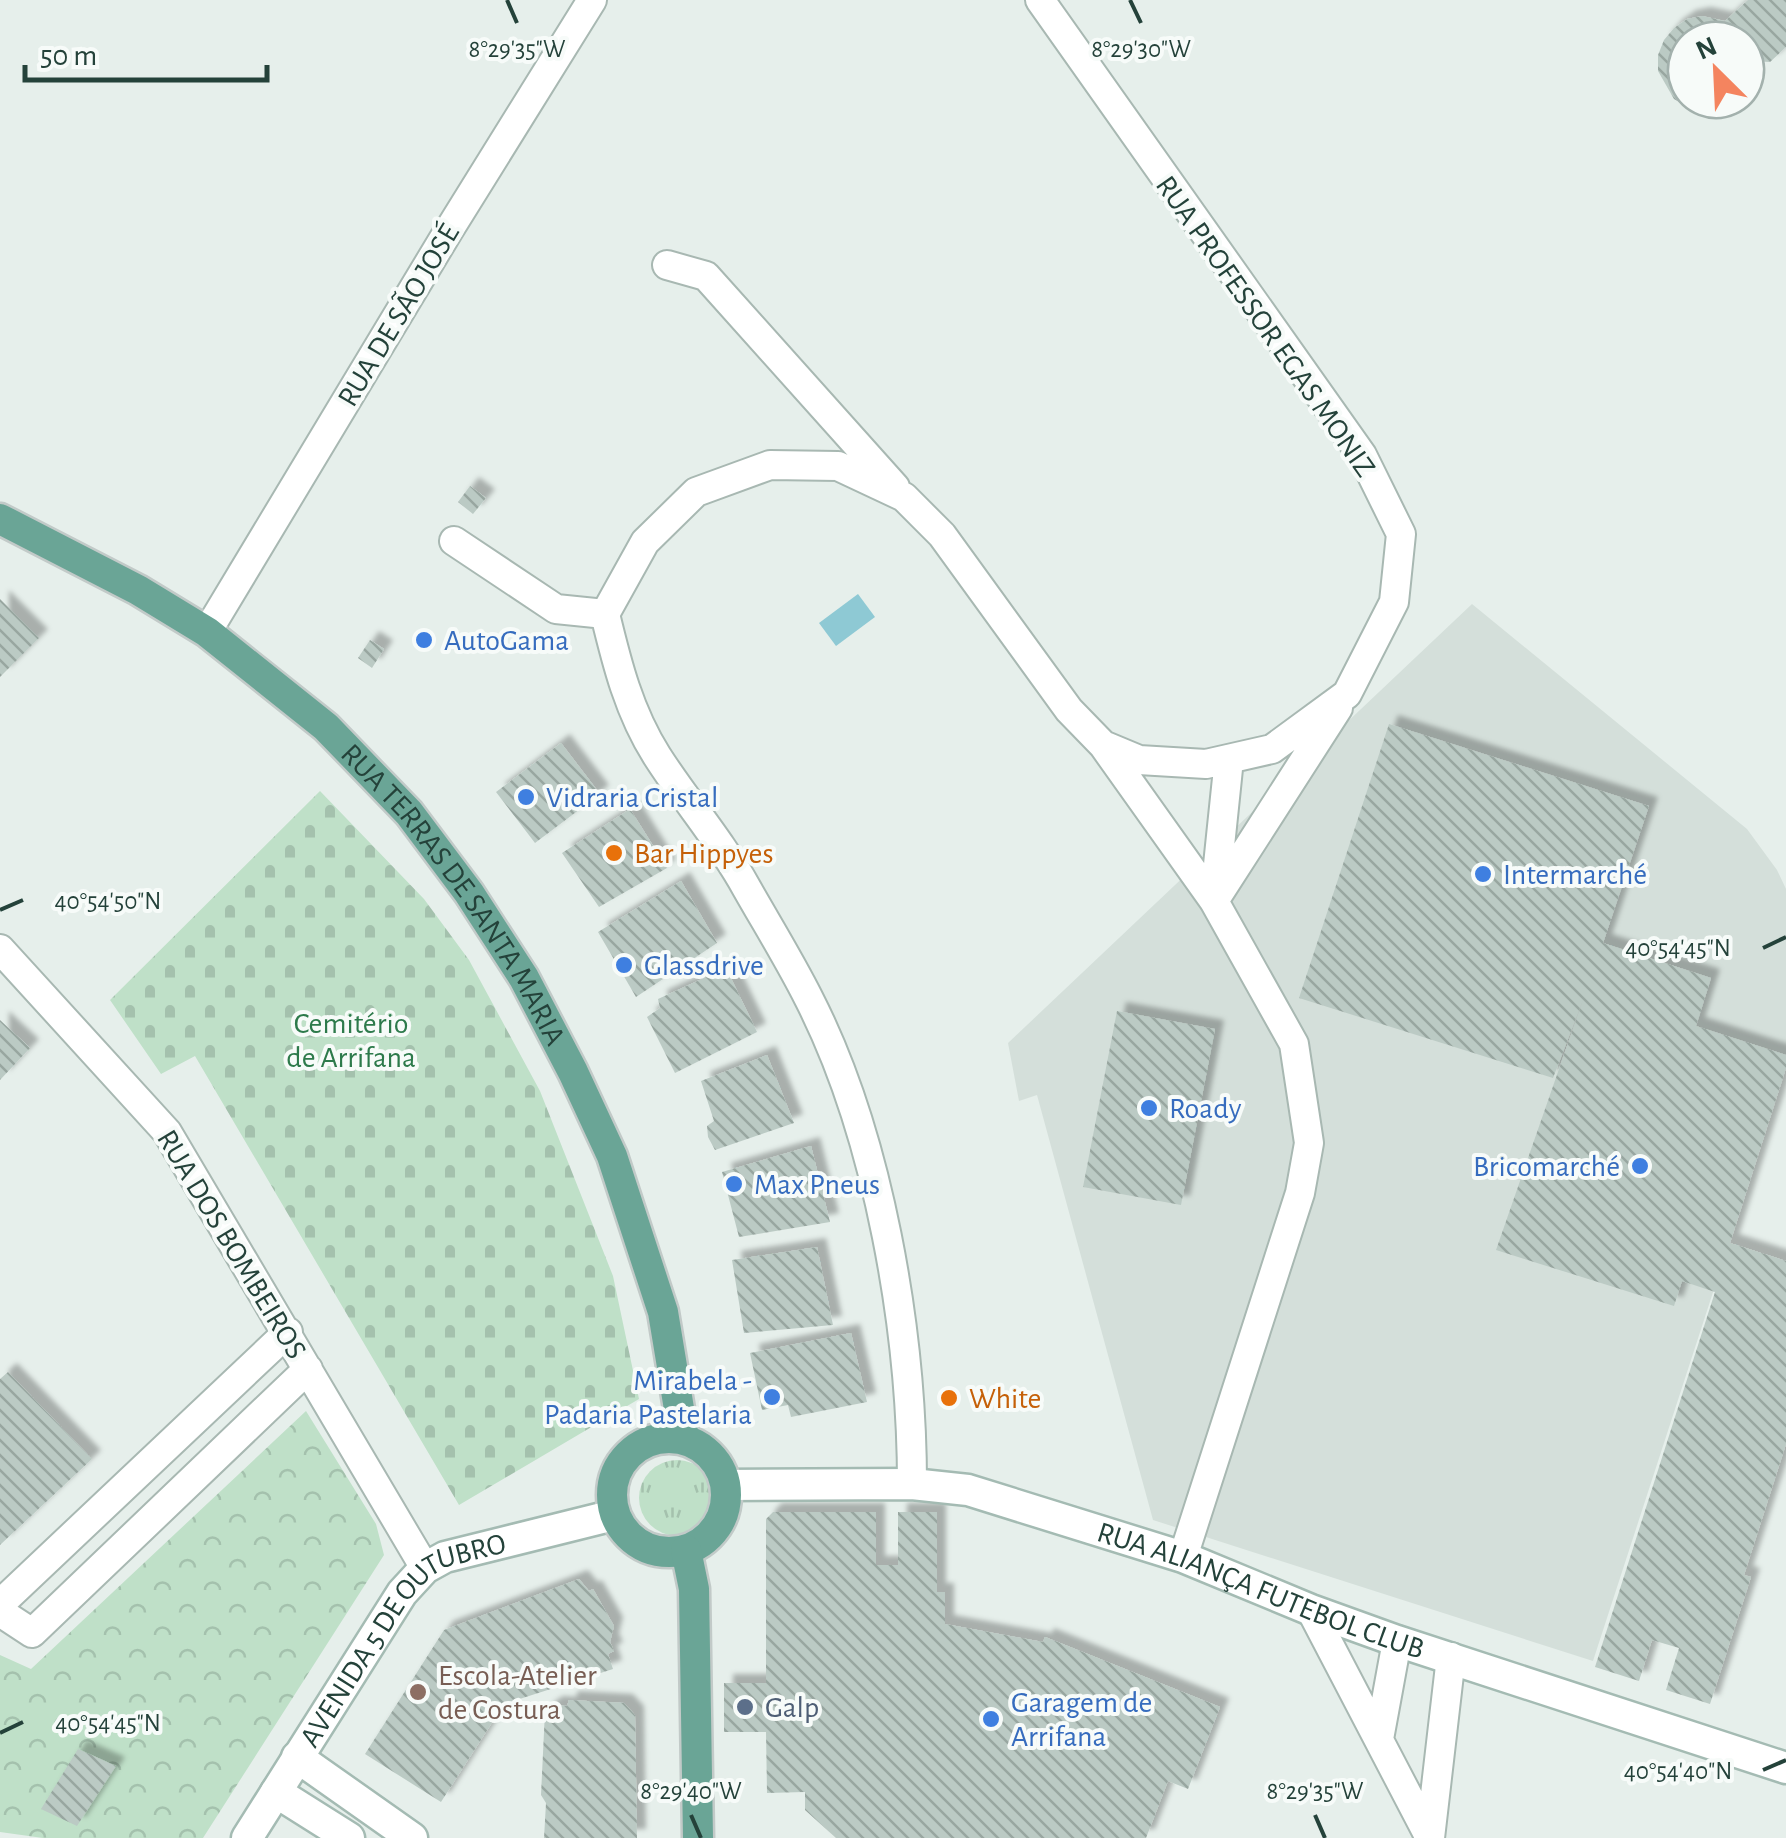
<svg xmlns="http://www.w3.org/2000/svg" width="1786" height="1838" font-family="'Alegreya Sans',sans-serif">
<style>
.built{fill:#d4dfda}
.grass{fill:url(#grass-tufts)}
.forest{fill:url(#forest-crowns)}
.cemetery{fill:url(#cemetery-stones)}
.water{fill:#8ec9d4}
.building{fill:url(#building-back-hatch);filter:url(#shadow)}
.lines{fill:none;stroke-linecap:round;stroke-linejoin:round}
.street-casing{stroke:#a8b8b2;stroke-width:32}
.secondary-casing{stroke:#a4bbb3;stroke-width:35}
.primary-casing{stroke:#c2cac8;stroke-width:35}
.street{stroke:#fff;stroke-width:28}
.secondary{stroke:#fff;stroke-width:30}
.primary{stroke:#6aa596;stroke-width:30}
.ticks{fill:none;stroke:#24423a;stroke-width:4}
.shop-dot{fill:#3f7fe0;stroke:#f7fbf9;stroke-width:4}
.food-dot{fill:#e8710a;stroke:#f7fbf9;stroke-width:4}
.education-dot{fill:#8d6e63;stroke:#f7fbf9;stroke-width:4}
.service-dot{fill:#5c6f8a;stroke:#f7fbf9;stroke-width:4}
.labels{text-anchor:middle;stroke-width:8;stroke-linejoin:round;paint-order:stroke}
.street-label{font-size:30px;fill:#24423a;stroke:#f7fbf9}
.shop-label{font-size:30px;fill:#366cbe;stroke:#f7fbf9;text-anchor:start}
.food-label{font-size:30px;fill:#c56008;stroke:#f7fbf9;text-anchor:start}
.park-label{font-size:30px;fill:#2d7a4b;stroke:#f7fbf9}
.education-label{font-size:30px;fill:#785e54;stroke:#f7fbf9;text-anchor:start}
.service-label{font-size:30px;fill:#4e5e75;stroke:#f7fbf9;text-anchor:start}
.ticks-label{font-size:25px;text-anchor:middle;fill:#24423a;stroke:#f7fbf9;stroke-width:8;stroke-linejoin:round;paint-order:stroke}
</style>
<defs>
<pattern id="grass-tufts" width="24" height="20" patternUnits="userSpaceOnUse" patternTransform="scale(2.5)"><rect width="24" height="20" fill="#bfe0c8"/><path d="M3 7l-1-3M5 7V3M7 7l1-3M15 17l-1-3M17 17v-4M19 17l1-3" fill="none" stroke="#a4c1ad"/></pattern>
<pattern id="forest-crowns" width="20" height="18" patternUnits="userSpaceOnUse" patternTransform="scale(2.5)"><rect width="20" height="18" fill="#bfe0c8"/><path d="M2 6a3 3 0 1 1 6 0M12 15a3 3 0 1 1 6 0" fill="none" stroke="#a4c1ad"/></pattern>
<pattern id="cemetery-stones" width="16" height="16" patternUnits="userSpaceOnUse" patternTransform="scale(2.5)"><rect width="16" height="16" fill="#bfe0c8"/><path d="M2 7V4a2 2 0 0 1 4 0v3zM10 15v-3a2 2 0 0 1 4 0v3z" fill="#a4c1ad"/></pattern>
<pattern id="building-back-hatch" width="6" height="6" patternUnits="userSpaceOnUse" patternTransform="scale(2.5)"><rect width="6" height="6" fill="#bbcac4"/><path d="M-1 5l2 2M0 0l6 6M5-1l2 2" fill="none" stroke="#98a6a0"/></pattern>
<filter id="shadow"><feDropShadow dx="9" dy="-9" stdDeviation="2.5" flood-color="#0004"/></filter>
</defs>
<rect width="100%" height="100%" fill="#e6efeb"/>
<path class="built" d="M 1472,604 L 1747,829 L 1777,870 L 1786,889 L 1786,1068 L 1593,1661 L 1153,1520 L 1037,1095 L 1019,1101 L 1008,1043 Z"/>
<path class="grass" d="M639 1498a38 38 0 1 1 76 0a38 38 0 1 1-76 0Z"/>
<path class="forest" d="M 306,1411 L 376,1524 L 384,1555 L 203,1838 L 43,1838 L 0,1832 L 0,1655 L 31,1669 Z"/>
<path class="cemetery" d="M 320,791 L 424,899 L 469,960 L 540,1091 L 613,1276 L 639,1399 L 459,1505 L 195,1056 L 161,1074 L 110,1000 Z"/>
<path class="water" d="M 858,594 L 875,617 L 836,646 L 819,623 Z"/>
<path class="building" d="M 1748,0 L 1786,0 L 1786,47 L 1770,62 L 1752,61 L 1746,85 L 1746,40 L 1686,40 L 1686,100 L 1733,100 L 1719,108 L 1703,110 L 1688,107 L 1674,99 L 1658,71 L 1658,55 L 1664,40 L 1674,28 L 1687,19 L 1702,16 L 1725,21 Z
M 470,486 L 486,498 L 473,514 L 458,502 Z
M 0,599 L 39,638 L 0,677 Z
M 370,640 L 384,649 L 372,668 L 358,658 Z
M 1389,724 L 1649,806 L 1603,943 L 1711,978 L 1696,1026 L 1786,1055 L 1786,1068 L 1730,1243 L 1786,1261 L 1786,1444 L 1744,1575 L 1751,1577 L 1710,1704 L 1666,1690 L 1679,1648 L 1652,1640 L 1639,1681 L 1595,1667 L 1715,1292 L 1682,1281 L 1674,1306 L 1496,1250 L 1583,1000 L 1553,1078 L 1299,998 Z
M 561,743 L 600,794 L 535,843 L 496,792 Z
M 630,809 L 667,868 L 599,907 L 562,853 Z
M 681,881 L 717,943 L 636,997 L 598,932 Z
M 726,968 L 757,1032 L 675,1073 L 647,1017 L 660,1008 L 658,999 Z
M 1117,1011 L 1215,1029 L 1181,1205 L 1083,1187 Z
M 0,1020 L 30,1048 L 0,1080 Z
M 767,1055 L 794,1123 L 715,1150 L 708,1137 L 707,1126 L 714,1121 L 701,1081 Z
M 811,1146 L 830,1222 L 739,1237 L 722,1172 Z
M 817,1247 L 833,1325 L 744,1333 L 732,1260 Z
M 851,1333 L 867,1402 L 791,1417 L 788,1405 L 762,1410 L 750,1353 Z
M 8,1372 L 92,1459 L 0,1545 L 0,1379 Z
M 773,1512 L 876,1512 L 876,1565 L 898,1565 L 898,1512 L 937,1512 L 937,1592 L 945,1592 L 945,1624 L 1043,1642 L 1045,1637 L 1220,1707 L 1188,1789 L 1168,1781 L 1146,1838 L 836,1838 L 805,1810 L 805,1792 L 767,1793 L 766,1732 L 724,1732 L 724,1683 L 766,1683 L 766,1519 Z
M 579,1579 L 589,1591 L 593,1589 L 614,1626 L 610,1642 L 614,1651 L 608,1654 L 613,1669 L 504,1704 L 441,1802 L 365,1754 L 444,1630 Z
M 569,1700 L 624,1703 L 635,1715 L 637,1838 L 544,1838 L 546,1803 L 541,1795 L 545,1711 L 554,1705 L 567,1706 Z
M 78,1749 L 116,1766 L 77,1826 L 41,1809 Z"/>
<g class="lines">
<defs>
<path id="street" d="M 667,265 L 706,276 L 895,487
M 454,541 L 556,609 L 605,614
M 207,632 L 449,230 L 592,0
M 1103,745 L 1214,901 L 1294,1044 L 1309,1143 L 1300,1193 L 1183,1557
M 1215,894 L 1229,759
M 1214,901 L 1338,708
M 0,949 L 167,1132 L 425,1568
M 912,1484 C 912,1331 879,1136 809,999 C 790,961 767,924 746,887 C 721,841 685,800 657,756 C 629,712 617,664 605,614 L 645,542 L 696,492 L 770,465 L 838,466 L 904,497 L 942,535 L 1069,710 L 1103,745 L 1139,760 L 1206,764 L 1272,749 L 1347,694 L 1394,602 L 1401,534 L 1362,455 L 1040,0
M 0,1604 L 288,1332
M 1311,1610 L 1430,1838
M 0,1612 L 32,1633 L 308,1369
M 1379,1739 L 1397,1641
M 1430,1838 L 1451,1657"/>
<g id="secondary">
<path id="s1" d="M 726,1485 L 912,1484 L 968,1490 L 1183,1557 L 1311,1610 L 1397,1641 L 1786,1768"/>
<path d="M 297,1757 L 412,1838"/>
<path d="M 276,1792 L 349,1838"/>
<path id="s2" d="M 247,1838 L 402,1593 L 425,1568 L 445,1557 L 614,1515"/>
</g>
<g id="primary">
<path id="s3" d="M 0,519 L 138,590 L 207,632 L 326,727 L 409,813 L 469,893 L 524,978 L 573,1072 L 612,1156 L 663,1312 L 684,1439"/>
<circle cx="669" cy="1495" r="57"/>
<path d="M 686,1550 L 694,1589 L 698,1838"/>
</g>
</defs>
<use href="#street" class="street-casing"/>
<use href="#secondary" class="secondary-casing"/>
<use href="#primary" class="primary-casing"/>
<use href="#street" class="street"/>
<use href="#secondary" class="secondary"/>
<use href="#primary" class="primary"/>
</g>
<path class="ticks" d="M 507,0 L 517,23M 1130,0 L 1141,23M 0,910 L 23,900M 1763,948 L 1786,937M 0,1733 L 23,1722M 1763,1770 L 1786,1760M 691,1815 L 701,1838M 1315,1815 L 1325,1838"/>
<g class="shop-dot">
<circle cx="424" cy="640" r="10"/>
<circle cx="526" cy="797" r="10"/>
<circle cx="1483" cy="874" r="10"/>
<circle cx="624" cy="965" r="10"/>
<circle cx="1149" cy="1108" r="10"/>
<circle cx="1640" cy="1166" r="10"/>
<circle cx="734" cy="1184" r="10"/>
<circle cx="772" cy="1397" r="10"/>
<circle cx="991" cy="1719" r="10"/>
</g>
<g class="food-dot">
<circle cx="614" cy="853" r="10"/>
<circle cx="949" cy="1398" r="10"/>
</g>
<circle class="education-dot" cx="418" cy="1692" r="10"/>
<circle class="service-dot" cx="745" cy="1707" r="10"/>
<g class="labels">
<g class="street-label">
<text transform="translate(398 315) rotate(-59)" y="10">RUA DE SÃO JOSÉ</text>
<text transform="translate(1266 326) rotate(55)" y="10">RUA PROFESSOR EGAS MONIZ</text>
<text dy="10" stroke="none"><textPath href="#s3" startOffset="600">RUA TERRAS DE SANTA MARIA</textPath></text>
<text transform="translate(232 1244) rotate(59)" y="10">RUA DOS BOMBEIROS</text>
<text dy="10" stroke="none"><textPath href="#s1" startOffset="552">RUA ALIANÇA FUTEBOL CLUB</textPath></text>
<text dy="10" stroke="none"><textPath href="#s2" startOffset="260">AVENIDA 5 DE OUTUBRO</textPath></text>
</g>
<g class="shop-label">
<text x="444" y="650">AutoGama</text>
<text x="546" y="807">Vidraria Cristal</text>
<text x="1503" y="884">Intermarché</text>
<text x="644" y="975">Glassdrive</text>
<text x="1169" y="1118">Roady</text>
<text x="1620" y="1176" text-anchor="end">Bricomarché</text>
<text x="754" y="1194">Max Pneus</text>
<text x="752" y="1390" text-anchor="end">Mirabela -<tspan x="752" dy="34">Padaria Pastelaria</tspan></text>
<text x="1011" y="1712">Garagem de<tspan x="1011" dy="34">Arrifana</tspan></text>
</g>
<g class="food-label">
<text x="634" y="863">Bar Hippyes</text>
<text x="969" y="1408">White</text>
</g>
<g class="park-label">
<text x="351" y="1033">Cemitério<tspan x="351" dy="34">de Arrifana</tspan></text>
</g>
<g class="education-label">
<text x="438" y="1685">Escola-Atelier<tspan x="438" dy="34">de Costura</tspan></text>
</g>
<g class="service-label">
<text x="765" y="1717">Galp</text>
</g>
</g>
<g class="ticks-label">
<text x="517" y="57">8°29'35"W</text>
<text x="1141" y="57">8°29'30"W</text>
<text x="108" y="909">40°54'50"N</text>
<text x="1678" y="956">40°54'45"N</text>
<text x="108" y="1731">40°54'45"N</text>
<text x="1678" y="1779">40°54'40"N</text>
<text x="691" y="1799">8°29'40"W</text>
<text x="1315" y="1799">8°29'35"W</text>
</g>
<g transform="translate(1716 70) rotate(336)"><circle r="48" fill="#f7fbf9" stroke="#a3b1ad" stroke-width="2.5"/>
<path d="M0-8L18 38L0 25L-18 38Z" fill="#f4845f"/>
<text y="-15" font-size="28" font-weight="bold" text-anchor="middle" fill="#24423a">N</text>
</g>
<path d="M25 65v15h242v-15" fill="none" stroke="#24423a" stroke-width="5"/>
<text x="40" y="65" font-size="30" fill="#24423a" stroke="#f7fbf9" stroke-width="8" paint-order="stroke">50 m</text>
</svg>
